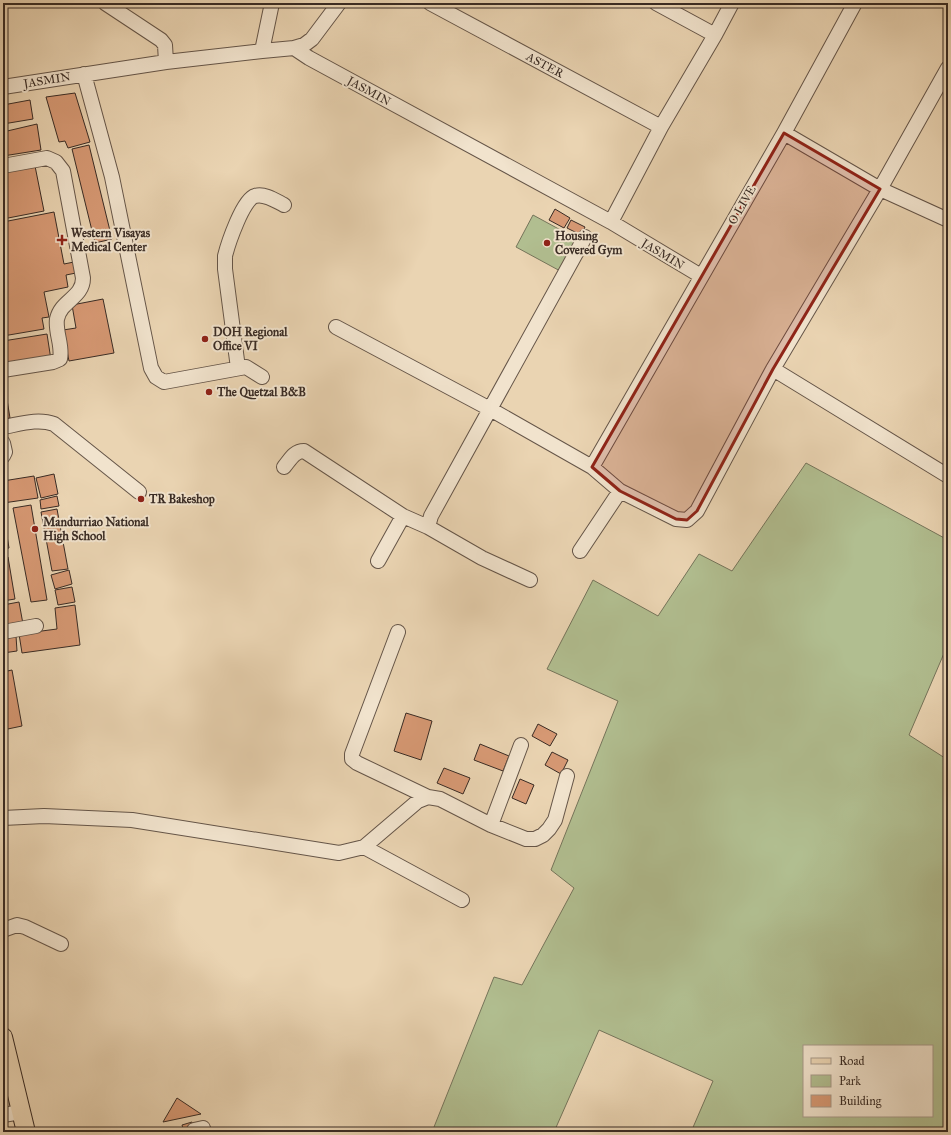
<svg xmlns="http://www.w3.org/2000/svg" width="951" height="1135" font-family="'IM FELL Great Primer',serif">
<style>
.green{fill:#b1be90;stroke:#75745a;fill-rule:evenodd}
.building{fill:#d79974;stroke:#392b24}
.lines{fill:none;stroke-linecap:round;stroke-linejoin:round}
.minor-casing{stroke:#655548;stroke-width:16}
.major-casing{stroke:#392b24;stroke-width:20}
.minor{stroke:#f1e3cd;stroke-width:14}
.major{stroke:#ead4b2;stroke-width:18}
.marked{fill:#8f2418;fill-opacity:0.2;stroke:#8f2418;stroke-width:3;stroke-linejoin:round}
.poi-dot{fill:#8f2418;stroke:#f1e3cd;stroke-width:1.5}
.labels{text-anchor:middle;stroke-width:4;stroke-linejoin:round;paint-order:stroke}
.street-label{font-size:12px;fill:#392b24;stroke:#f1e3cd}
.poi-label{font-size:12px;font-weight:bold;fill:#392b24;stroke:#f1e3cd;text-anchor:start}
</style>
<rect width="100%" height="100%" fill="#ead4b2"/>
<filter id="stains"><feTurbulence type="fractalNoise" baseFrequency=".005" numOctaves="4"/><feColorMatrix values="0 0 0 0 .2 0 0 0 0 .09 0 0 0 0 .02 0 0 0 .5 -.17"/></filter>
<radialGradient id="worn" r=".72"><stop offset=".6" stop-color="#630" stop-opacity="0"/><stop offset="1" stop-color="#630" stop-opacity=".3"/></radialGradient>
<path class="green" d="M 533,215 L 579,240 L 562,272 L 516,247 Z
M 806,463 L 948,540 L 948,644 L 909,735 L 948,760 L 948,1132 L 691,1132 L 713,1081 L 599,1030 L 554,1132 L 432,1132 L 494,977 L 522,985 L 574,888 L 551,870 L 618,701 L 547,669 L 593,580 L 658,616 L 699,554 L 732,571 ZM 804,1046 L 932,1046 L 932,1116 L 804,1116 Z"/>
<path class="building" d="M 75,93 L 90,142 L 68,148 L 65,141 L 59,142 L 46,97 Z
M 30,100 L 33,119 L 3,124 L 3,105 Z
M 37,124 L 41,150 L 3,156 L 3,132 Z
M 89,145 L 112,239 L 95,243 L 72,149 Z
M 35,166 L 44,211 L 3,219 L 3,172 Z
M 555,209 L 570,218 L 564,228 L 549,220 Z
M 54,212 L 64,264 L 74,262 L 76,273 L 66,275 L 68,287 L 44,292 L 49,317 L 42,318 L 44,329 L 3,336 L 3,222 Z
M 571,220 L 585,227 L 581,235 L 567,228 Z
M 103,299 L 114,353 L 69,361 L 63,330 L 76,328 L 72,305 Z
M 47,334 L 51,360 L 3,367 L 3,341 Z
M 3,375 L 10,418 L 3,419 Z
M 54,474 L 58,494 L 41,498 L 36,478 Z
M 34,476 L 38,498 L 3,503 L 3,481 Z
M 57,496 L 59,506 L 41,509 L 40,500 Z
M 31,505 L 47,600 L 31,602 L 13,508 Z
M 57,509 L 68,569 L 52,571 L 41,512 Z
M 3,512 L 9,548 L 3,549 Z
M 8,557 L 15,599 L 3,601 L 3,558 Z
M 69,570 L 72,584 L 55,589 L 51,575 Z
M 72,587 L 75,602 L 58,605 L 55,590 Z
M 19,602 L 23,624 L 3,628 L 3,605 Z
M 75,605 L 80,645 L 22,653 L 19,634 L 57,629 L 55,608 Z
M 16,636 L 17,651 L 3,653 L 3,637 Z
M 12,670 L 22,726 L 3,730 L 3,672 Z
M 406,713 L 432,721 L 421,760 L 394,751 Z
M 538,724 L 557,734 L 550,746 L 532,736 Z
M 480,744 L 509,756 L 503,771 L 474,760 Z
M 552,752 L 568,760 L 561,774 L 545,765 Z
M 444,768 L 470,778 L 463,794 L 437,783 Z
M 520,779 L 534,785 L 526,804 L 512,798 Z
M 177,1098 L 201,1114 L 163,1122 Z
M 192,1122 L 194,1132 L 184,1132 L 182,1125 Z"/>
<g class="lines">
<defs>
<path id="minor" d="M 105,3 L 161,40 L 165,45 L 166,62
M 430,3 L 661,127
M 656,3 L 715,35
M 294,48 L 304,45 L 312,39 L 339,3
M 262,51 L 272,3
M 84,74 L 112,177 L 151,368 L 156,377 L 164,382 L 246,367 L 262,377
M 3,87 L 166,62 L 262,51 L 294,48 L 309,58 L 611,222 L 701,276
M 784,133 L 880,189 L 948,220
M 3,166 L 47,158 L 56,162 L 63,171 L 83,278 C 83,298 61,300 57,319 C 55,332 63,346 60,359 L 53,362 L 3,370
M 611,222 L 661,127 L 715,35 L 732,3
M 336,327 L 490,409 L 592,467 L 620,491 L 676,519 L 687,520 L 697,511 L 773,369 L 880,189 L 948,68
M 238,368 L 225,269 C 225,265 225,260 225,256 C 228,244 243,199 255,196 C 265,193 276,201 284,205
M 773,369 L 948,476
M 3,427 C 20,424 38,418 54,424 L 139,492
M 3,443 L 5,452 L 3,456
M 284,467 C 290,460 294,451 304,451 L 403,516 L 428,527 L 431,516 L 585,237
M 592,467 L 784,133 L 855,3
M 428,527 L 482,558 L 530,580
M 580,551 L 620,491
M 378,561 L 403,516
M 3,632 L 36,626
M 398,632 L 352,754 L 352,759 L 357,763 L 428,797
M 3,818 L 44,816 L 132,820 L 339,853 L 364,847 L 418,801 L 428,797 L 440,799 L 491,825 L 526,839 L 535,839 L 543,835 L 549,829 L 555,820 L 567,776
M 491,825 L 521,745
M 364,847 L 462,900
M 3,930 L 17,925 L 25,927 L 61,944
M 3,1115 L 21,1112
M 194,1130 L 203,1128"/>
<path id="major" d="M 3,1037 L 26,1132"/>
</defs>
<use href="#minor" class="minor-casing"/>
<use href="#major" class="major-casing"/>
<use href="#minor" class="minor"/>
<use href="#major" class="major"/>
</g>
<path class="marked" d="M 784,133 L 880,189 L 773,369 L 697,511 L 687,520 L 676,519 L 620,491 L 592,467 Z"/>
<g class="poi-dot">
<path d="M60 234h4v4h4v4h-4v4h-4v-4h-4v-4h4z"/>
<circle cx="547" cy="243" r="4"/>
<circle cx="205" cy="339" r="4"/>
<circle cx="209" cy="392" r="4"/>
<circle cx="141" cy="499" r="4"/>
<circle cx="35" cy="529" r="4"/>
</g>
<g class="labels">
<g class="street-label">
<text transform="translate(545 65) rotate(28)" y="4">ASTER</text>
<text transform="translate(47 80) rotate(-9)" y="4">JASMIN</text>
<text transform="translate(369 91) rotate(29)" y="4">JASMIN</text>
<text transform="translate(742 205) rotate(-60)" y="4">O LIVE</text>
<text transform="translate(663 254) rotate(31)" y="4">JASMIN</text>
</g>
<g class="poi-label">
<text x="71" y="237">Western Visayas<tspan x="71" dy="14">Medical Center</tspan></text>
<text x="555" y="240">Housing<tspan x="555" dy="14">Covered Gym</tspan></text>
<text x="213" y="336">DOH Regional<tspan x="213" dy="14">Office VI</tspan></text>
<text x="217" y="396">The Quetzal B&amp;B</text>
<text x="149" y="503">TR Bakeshop</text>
<text x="43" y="526">Mandurriao National<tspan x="43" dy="14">High School</tspan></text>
</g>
</g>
<rect width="951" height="1135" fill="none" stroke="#ead4b2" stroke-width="16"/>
<rect x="4" y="4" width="943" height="1127" fill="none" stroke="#392b24" stroke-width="2"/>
<rect x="8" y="8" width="935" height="1119" fill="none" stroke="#392b24"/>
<rect x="803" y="1045" width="130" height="72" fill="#f1e3cd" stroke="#a79989"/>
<rect x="811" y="1058" width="20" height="6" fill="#ead4b2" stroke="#a79989"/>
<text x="839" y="1065" font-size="12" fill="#392b24">Road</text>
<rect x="811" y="1075" width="20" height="12" fill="#b1be90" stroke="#a79989"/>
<text x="839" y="1085" font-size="12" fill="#392b24">Park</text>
<rect x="811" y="1095" width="20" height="12" fill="#d79974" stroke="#a79989"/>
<text x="839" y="1105" font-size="12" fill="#392b24">Building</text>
<rect width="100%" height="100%" filter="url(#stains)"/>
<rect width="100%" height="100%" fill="url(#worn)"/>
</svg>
